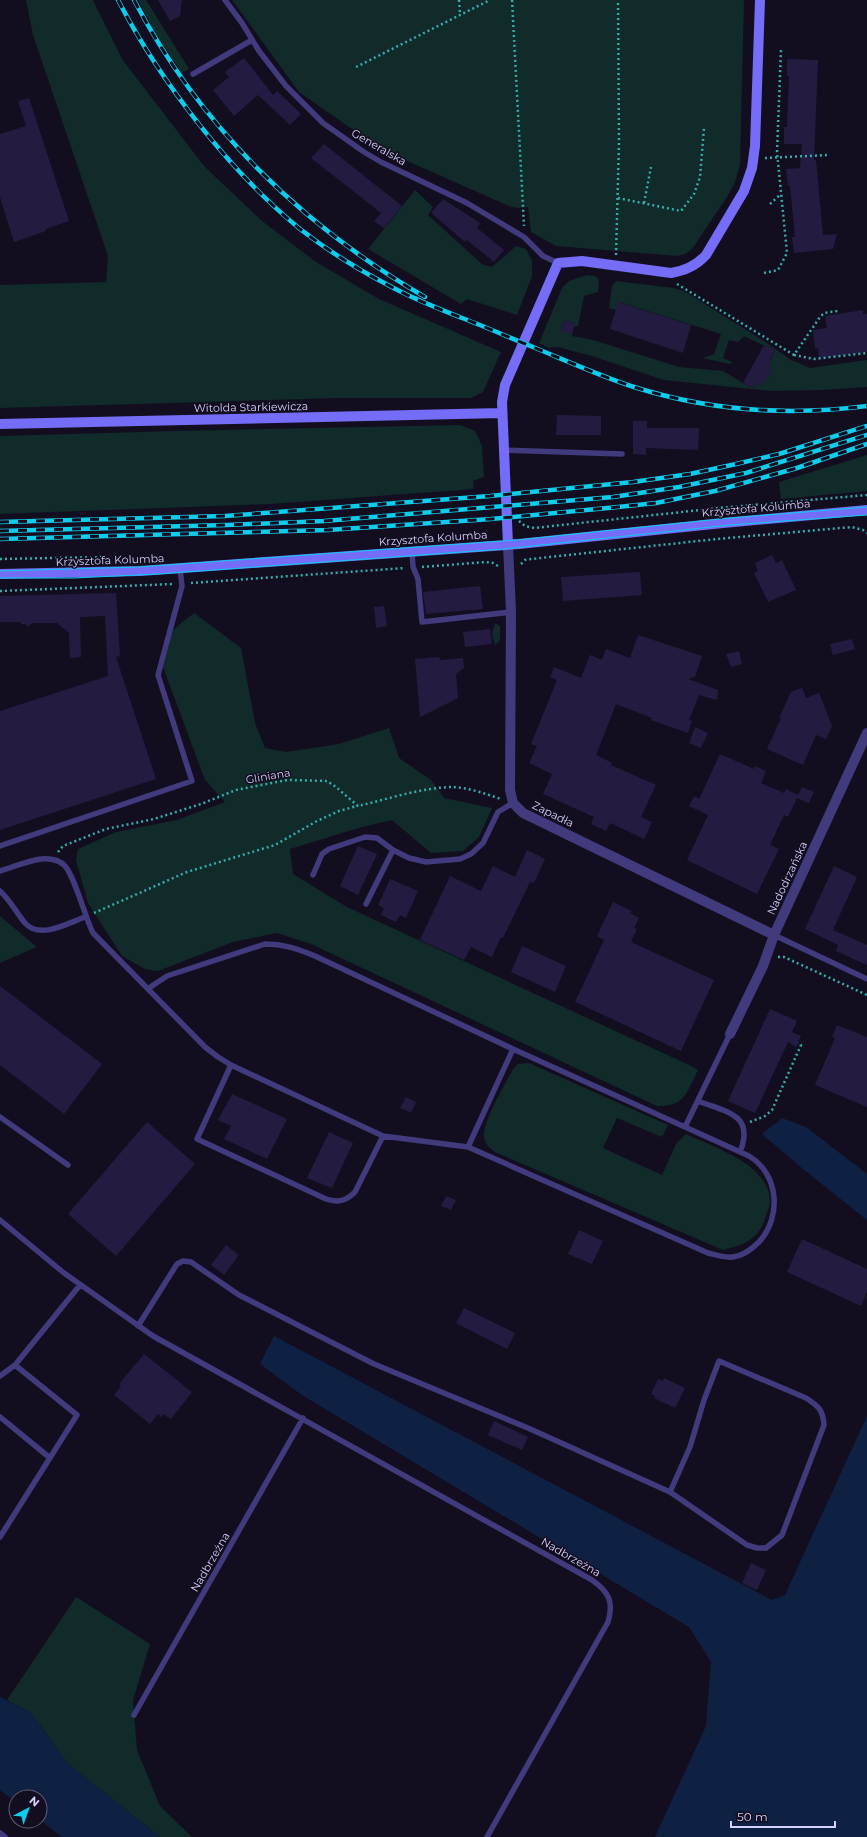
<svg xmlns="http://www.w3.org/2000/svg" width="867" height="1837" font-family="Montserrat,sans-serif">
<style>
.green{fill:#112a2a}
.water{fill:#0f2143}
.building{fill:#241b40}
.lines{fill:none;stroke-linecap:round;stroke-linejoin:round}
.path{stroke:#34acaa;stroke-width:2.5;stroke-dasharray:2 3;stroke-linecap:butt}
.lane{stroke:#413b7d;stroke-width:5.5}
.street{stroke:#413b7d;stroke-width:10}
.secondary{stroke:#756cf7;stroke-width:10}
.tram{stroke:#0ccdec;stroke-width:1}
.rail-casing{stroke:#0ccdec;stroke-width:4.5}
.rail{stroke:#120e20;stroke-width:3;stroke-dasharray:9;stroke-linecap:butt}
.labels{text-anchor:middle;stroke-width:3;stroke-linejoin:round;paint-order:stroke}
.street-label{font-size:11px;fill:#d7d0fd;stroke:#120e20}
</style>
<rect width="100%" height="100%" fill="#120e20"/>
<path class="green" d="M 26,0 L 93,0 L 122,59 L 204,166 L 262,221 L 316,262 L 379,299 L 501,352 L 483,392 L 471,398 L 337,398 L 0,408 L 0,285 L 106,282 L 108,256 L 33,35 Z
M 138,0 L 146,0 L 189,69 L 182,73 L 158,38 Z
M 232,0 L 744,0 L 740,164 L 735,182 L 727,197 L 692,249 L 685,254 L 677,256 L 556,246 L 531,232 L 528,207 L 517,208 L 509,206 L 382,150 L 299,92 Z
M 415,190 L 433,207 L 428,215 L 482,264 L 492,267 L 516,246 L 526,249 L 532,260 L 532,276 L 517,315 L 467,299 L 461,304 L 368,249 Z
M 587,275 L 595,276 L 599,279 L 598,292 L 584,296 L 578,326 L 574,327 L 575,323 L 564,320 L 561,331 L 572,334 L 572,336 L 593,340 L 679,367 L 723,371 L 750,387 L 754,387 L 756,383 L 761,386 C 767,375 768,362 775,351 L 744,336 L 738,342 L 729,340 L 723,358 L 732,362 L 731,364 L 706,359 L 703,358 L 714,354 L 721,334 L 619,302 L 616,310 L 609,308 L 612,286 L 616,281 L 674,288 L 684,291 L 767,343 L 791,360 L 810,368 L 867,360 L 867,387 L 822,390 L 772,391 L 664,380 L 592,356 L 558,347 L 549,348 L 539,343 L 562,288 L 569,281 Z
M 460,425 L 475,431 L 482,446 L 484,477 L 473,481 L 474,489 L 271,504 L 0,514 L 0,436 L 176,431 Z
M 867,455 L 867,491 L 781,499 L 779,482 Z
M 194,613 L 241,648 L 255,723 L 265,748 L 286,752 L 339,744 L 389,728 L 399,758 L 431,780 L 444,798 L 492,808 L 479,837 L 463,851 L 431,853 L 392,820 L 362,827 L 290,849 L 293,874 L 347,907 L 689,1065 L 698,1070 C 687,1092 685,1107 657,1106 L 311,944 L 277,933 L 233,942 L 158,971 L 145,969 L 122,956 L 88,903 L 76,860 L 78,849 L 116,832 L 177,820 L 225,802 L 205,780 L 163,667 L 173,630 Z
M 495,623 L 500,626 L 500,640 L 495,645 L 492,634 Z
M 0,916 L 37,947 L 0,963 Z
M 529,1063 L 668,1125 L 662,1137 L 617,1118 L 603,1148 L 662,1175 L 676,1144 L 686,1134 C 715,1148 769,1164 770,1201 C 770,1207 766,1214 765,1219 C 758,1240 743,1245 723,1250 L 497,1153 C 490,1149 484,1144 484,1136 C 483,1121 505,1084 513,1069 L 518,1064 Z
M 76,1597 L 150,1644 L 133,1700 L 137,1750 L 160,1806 L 192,1837 L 160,1837 L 68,1764 L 31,1713 L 7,1700 Z"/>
<path class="water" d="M 782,1118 L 806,1127 L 867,1174 L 867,1220 L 803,1169 L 762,1134 Z
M 274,1336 L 772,1600 L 785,1595 L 867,1416 L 867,1837 L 655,1837 L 706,1726 L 711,1662 L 689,1627 L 302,1395 L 260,1364 Z
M 0,1697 L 31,1713 L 68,1764 L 160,1837 L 62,1837 L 40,1820 L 40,1797 L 16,1797 L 16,1802 L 0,1790 Z"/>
<path class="building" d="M 158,0 L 182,0 L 180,16 L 170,21 Z
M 244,58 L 273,95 L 277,91 L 301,114 L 290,125 L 258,95 L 234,116 L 213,90 L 229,77 L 225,72 Z
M 787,59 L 818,60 L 814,160 L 816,160 L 823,235 L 837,234 L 833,249 L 794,253 L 792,237 L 795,237 L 790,185 L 788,186 L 786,169 L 800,168 L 802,144 L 784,144 L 784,127 L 787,127 L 789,76 L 787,76 Z
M 29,98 L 69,221 L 46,229 L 46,231 L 14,242 L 0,197 L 0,134 L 26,126 L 18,101 Z
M 324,144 L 402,206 L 384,228 L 374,221 L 381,213 L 311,158 Z
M 443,199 L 480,223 L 477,228 L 504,250 L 494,262 L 467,240 L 465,242 L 431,213 Z
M 618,302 L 691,325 L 683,353 L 610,329 Z
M 863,310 L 863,314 L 867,314 L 867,352 L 819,359 L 818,348 L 815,349 L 813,330 L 827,328 L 825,316 Z
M 564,320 L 575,323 L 572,334 L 560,331 Z
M 764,345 L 775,351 L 770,359 L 771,371 L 768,379 L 765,378 L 761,386 L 756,383 L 753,388 L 743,383 Z
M 557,415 L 601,416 L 601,435 L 556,435 Z
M 633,421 L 647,421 L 647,428 L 699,428 L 698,450 L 646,448 L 646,455 L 633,454 Z
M 772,555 L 776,563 L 782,560 L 796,590 L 768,602 L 754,573 L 758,571 L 755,563 Z
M 640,572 L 642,595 L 563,601 L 561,577 Z
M 480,586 L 483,609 L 426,614 L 423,592 Z
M 116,593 L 120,656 L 116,657 L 156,779 L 0,830 L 0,711 L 108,676 L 105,616 L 80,617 L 81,657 L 70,658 L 69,633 L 57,623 L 32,623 L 28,627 L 25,624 L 21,624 L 21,622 L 0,622 L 0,596 Z
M 384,606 L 387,626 L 376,628 L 374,607 Z
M 490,629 L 492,644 L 465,647 L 463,632 Z
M 638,635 L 702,656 L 695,677 L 688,679 L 718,690 L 717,700 L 699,695 L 689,720 L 692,721 L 688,733 L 651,720 L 652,718 L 616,704 L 596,755 L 612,763 L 611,765 L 656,785 L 641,817 L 652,822 L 644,839 L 610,823 L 606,831 L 591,824 L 594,817 L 543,794 L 552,774 L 529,763 L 537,746 L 531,744 L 557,680 L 550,677 L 554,667 L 581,678 L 590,655 L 602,660 L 606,649 L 630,658 Z
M 852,639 L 855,649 L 833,655 L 830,644 Z
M 739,651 L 742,664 L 731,667 L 726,654 Z
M 439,657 L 440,660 L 463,658 L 464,668 L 456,674 L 458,698 L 420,717 L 415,659 Z
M 802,688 L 806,698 L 819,693 L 832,726 L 826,739 L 816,735 L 803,765 L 767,749 L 781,718 L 779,718 L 791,692 Z
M 695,727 L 708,733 L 701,748 L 689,743 Z
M 720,754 L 754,769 L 755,766 L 766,771 L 761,783 L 784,793 L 786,789 L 798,795 L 802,787 L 814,792 L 809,803 L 797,798 L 788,817 L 784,815 L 770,845 L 779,849 L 757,894 L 687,860 L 708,815 L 689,806 L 694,796 L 699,799 Z
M 358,846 L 377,854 L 358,895 L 340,886 Z
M 527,850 L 545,859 L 534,883 L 530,882 L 503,938 L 501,937 L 492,957 L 471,947 L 464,960 L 420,940 L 450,876 L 481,891 L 493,866 L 515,877 Z
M 834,866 L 857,877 L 833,930 L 867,945 L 867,965 L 836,951 L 838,945 L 805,929 Z
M 390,879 L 418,891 L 406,918 L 400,915 L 396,922 L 381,915 L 384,908 L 378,905 Z
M 613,902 L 632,911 L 630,913 L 639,918 L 634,928 L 637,929 L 631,942 L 714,980 L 681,1051 L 575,1002 L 604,940 L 597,936 Z
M 522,946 L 566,966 L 555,992 L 511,972 Z
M 0,986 L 102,1064 L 64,1114 L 0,1065 Z
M 770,1009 L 797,1021 L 792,1032 L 801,1036 L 796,1047 L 788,1042 L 755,1113 L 728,1101 Z
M 837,1025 L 867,1037 L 867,1107 L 815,1085 L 835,1038 L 832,1037 Z
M 232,1094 L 287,1119 L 267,1159 L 224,1139 L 231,1126 L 218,1120 Z
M 406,1097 L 416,1102 L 411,1113 L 400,1108 Z
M 147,1122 L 195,1164 L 116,1256 L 68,1214 Z
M 329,1132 L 353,1143 L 332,1188 L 307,1178 Z
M 446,1196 L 456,1200 L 451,1210 L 441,1206 Z
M 579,1230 L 603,1241 L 592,1264 L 568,1254 Z
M 802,1239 L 867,1269 L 867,1292 L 861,1306 L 787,1272 Z
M 226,1245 L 239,1255 L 224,1275 L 211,1265 Z
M 464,1308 L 515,1333 L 507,1349 L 456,1323 Z
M 144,1354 L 192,1392 L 171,1419 L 163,1414 L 161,1417 L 158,1414 L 150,1424 L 114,1395 L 121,1386 L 119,1384 Z
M 664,1378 L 685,1388 L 675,1408 L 654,1398 L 655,1396 L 651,1394 L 658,1379 L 663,1381 Z
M 494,1421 L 528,1437 L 522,1450 L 488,1435 Z
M 751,1563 L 766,1570 L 757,1590 L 742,1583 Z"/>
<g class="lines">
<path class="path" d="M 459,0 L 460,14
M 512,0 L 524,226
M 356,67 L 490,0
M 765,158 L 829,155
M 618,198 L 681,211 L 694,194 L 700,177 L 704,128
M 644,203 L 651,167
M 770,204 L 781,194
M 616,255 L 619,142 L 618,0
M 764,273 L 778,270 L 787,253 L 777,152 L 781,50
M 677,284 L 794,355 L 820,317 L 824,313 L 838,311
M 794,355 L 814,359 L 867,353
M 519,521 L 525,526 L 534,528 L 719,508 L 867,495
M 0,559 L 105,557
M 521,564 L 525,560 L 531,559 L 717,539 L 852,527 L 863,530 L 867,533
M 422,567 L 486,562 L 493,563 L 498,566
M 191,583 L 405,568
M 0,591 L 174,584
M 58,852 L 63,846 L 106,829 L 154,819 L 201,804 L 236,790 L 287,780 L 327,781 L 336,787 L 358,806 C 388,799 420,788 451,787 C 467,787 486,794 501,799
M 94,913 L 187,872 L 275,845 L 317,821 L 339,811 L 357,806
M 778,957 L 784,957 L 867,995
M 750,1122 L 765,1116 L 772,1110 L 801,1045 L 798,1043"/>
<path class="lane" d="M 225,0 L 242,23 L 259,51 L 286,86 L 323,123 L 364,152 L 381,162 L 467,203 L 524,237 L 543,256 L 558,263
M 193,74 L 252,40
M 504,450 L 622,454
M 412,552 L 413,567 L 418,579 L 422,622 L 511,612
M 0,846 L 192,781 L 158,675 L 182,586 L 180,568
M 0,871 C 13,867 27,861 41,859 C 49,858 59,860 64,865 C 74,874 85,917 93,933 L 205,1047 L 218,1057 L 231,1065 L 383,1136 L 355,1192 C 346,1201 338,1203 326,1199 L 197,1139 L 231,1065
M 313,875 L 322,854 L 329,849 L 365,837 L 377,838 L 393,850 L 409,858 L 426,862 L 460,859 L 471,854 L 483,843 L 498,812 L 513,803
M 0,891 C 10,900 16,912 25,923 C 40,940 68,923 85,917
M 366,904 L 393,850
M 774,935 L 867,979
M 149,988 L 167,976 L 265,944 C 284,944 298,949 315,956 L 513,1049
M 698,1101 C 726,1112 755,1114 740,1152
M 0,1117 L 68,1165
M 383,1136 L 468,1147 L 708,1253 C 716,1255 724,1258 733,1257 C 743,1256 752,1249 759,1242 C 782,1217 779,1174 749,1156 L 685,1127
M 468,1147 L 513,1049 L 685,1127 L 730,1034
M 0,1220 L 64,1273 L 153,1336 L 592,1580 C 609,1592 614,1602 608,1622 L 487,1837
M 138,1326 L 177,1264 L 183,1261 L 191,1262 L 239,1295 L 374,1364 L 528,1428 L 670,1492 L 747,1545 L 757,1548 L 766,1548 L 782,1535 L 824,1425 C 823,1409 818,1406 806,1398 L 719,1361 L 704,1400 L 690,1447 L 670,1492
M 0,1376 L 15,1365 L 80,1285
M 0,1417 L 50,1458
M 0,1537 L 77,1415 L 15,1365
M 134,1715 L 303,1418
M 0,1833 L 5,1837"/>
<path class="street" d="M 508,545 L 511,612 L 510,790 L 513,803 L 523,813 L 774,935
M 730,1034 L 763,966 L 774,935 L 867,733"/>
<path class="secondary" d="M 0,424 L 502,413
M 508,545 L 502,402 L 505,385 L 558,263 L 582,261 L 671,273 C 685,271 696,266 706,255 L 744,191 L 752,168 L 755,146 L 760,0
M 0,574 L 140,571 L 519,544 L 723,523 L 867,510"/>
<path class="tram" d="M 0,571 L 139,567 L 517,540 L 730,518 L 867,507
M 0,578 L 74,578 L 158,574 L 504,549 L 730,525 L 867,515"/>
<defs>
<path id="rail" d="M 118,0 C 160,81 229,171 300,229 C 327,250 357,269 388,285 C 411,298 437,308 462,318 C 486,327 510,338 533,347 C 567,361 600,376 634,387 C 710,411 789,416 867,406
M 134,0 C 200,126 302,226 425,297
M 0,522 L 225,516 L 490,496 L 633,482 L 690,474 L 736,464 L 779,454 L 867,426
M 0,531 L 227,525 L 324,521 L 613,497 L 679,487 L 746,473 L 867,435
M 0,539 L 328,530 L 491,519 L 618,507 L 656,503 L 715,491 L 797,468 L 867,444"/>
</defs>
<use href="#rail" class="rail-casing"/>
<use href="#rail" class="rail"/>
</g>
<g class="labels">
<g class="street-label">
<text transform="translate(379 147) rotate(30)" y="4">Generalska</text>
<text transform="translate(251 407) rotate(-1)" y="4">Witolda Starkiewicza</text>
<text transform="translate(756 508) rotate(-5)" y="4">Krzysztofa Kolumba</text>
<text transform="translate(433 538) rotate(-4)" y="4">Krzysztofa Kolumba</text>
<text transform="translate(110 560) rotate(-2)" y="4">Krzysztofa Kolumba</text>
<text transform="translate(268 776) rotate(-10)" y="4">Gliniana</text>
<text transform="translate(553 814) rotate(26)" y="4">Zapadła</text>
<text transform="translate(787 878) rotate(-65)" y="4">Nadodrzańska</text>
<text transform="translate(571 1557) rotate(30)" y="4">Nadbrzeżna</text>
<text transform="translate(210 1562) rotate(-60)" y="4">Nadbrzeżna</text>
</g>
</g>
<g transform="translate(28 1809) rotate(41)"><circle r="19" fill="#120e20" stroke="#615c78"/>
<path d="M0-3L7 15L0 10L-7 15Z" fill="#0ccdec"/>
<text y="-6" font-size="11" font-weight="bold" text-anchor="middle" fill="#d7d0fd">N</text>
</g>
<path d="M731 1821v6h104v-6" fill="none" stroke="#d7d0fd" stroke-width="2"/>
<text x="737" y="1821" font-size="12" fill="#d7d0fd" stroke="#120e20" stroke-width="3" paint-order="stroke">50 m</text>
</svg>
